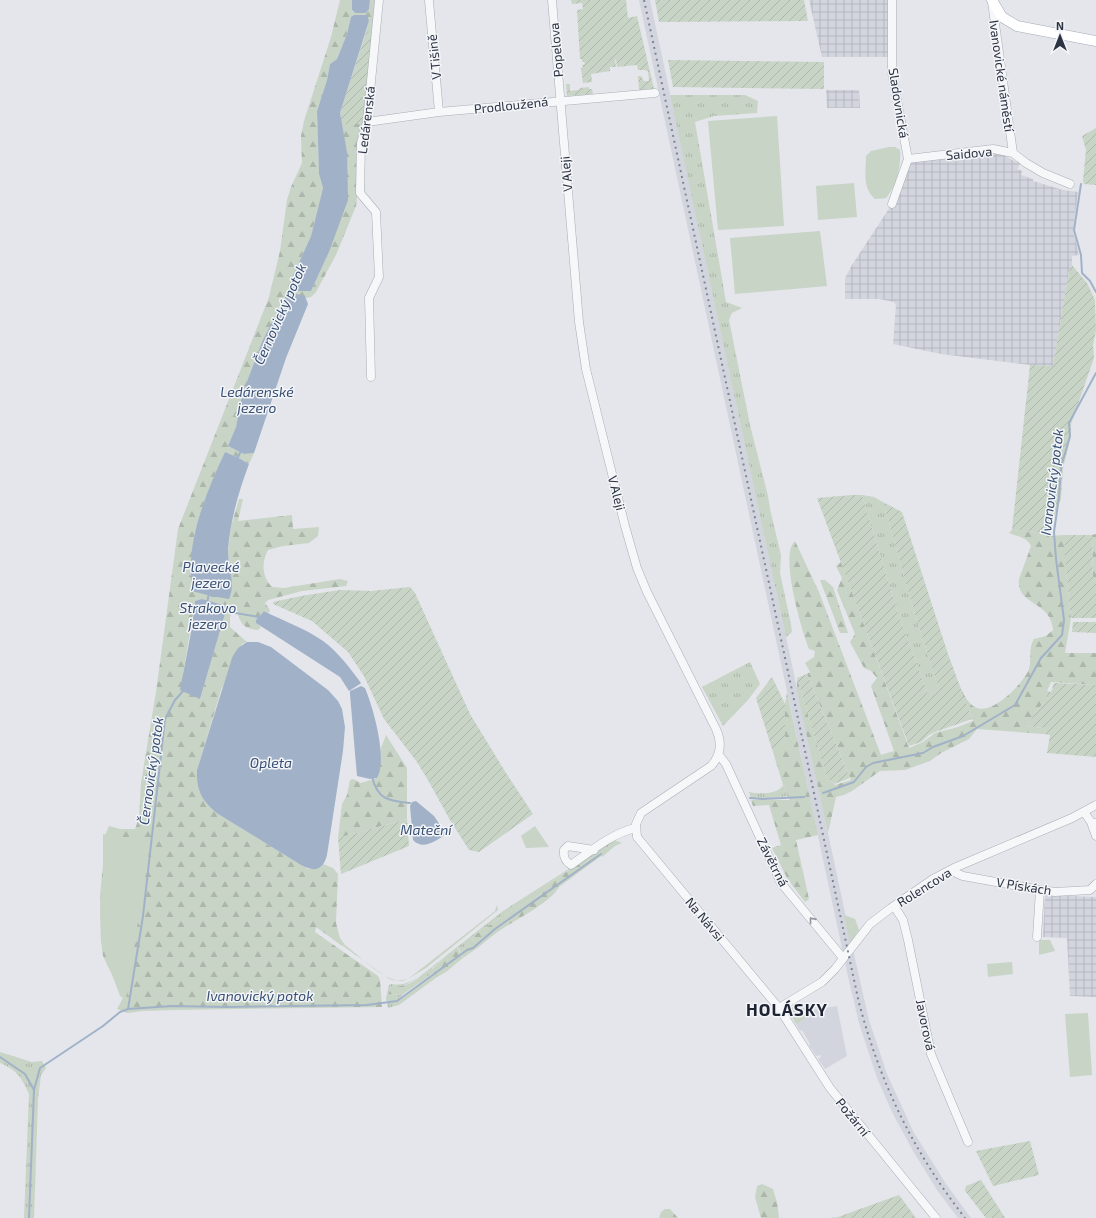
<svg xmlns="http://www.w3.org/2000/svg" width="1096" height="1218" font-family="'Exo 2',sans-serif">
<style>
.built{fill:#d2d5dd}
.industrial{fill:url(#industrial-grid)}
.grass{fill:url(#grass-tufts)}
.forest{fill:url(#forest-firs);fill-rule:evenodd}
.park{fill:#c8d4c5}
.garden{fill:url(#garden-furrows)}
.water{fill:#a1b2c8}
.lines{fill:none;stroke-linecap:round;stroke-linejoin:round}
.stream{stroke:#a1b2c8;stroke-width:2}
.minor-casing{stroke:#a9adb5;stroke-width:9}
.major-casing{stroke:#a3aab6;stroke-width:11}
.minor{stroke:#f6f7f9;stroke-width:8}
.major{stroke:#fff;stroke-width:10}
.rail{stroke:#7e8594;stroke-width:2;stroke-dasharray:2 4;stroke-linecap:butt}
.oneway{stroke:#91959e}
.labels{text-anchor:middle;stroke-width:3;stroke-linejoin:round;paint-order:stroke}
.street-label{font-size:13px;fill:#2c3342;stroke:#f3f5f8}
.water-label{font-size:14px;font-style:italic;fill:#385074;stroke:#f3f5f8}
.district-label{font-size:17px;font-weight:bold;letter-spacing:1px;fill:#1e2433;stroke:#f3f5f8}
</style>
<defs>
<pattern id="industrial-grid" width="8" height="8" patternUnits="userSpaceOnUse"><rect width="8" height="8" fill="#d2d5dd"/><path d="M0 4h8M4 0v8" fill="none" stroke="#b4b7bf"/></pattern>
<pattern id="grass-tufts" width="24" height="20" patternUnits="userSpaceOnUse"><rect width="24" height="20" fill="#c8d4c5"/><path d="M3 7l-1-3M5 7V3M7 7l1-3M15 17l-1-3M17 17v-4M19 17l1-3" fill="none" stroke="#acb6aa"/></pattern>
<pattern id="forest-firs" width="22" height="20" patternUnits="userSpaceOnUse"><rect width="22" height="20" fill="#c8d4c5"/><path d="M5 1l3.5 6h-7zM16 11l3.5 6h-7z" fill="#acb6aa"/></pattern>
<pattern id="garden-furrows" width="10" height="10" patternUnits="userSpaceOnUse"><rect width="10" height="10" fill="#c8d4c5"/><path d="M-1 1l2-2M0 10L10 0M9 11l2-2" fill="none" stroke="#acb6aa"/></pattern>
</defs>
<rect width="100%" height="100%" fill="#e4e6eb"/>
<path class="built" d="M 639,0 L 650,0 L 853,950 L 869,1020 L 887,1074 L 913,1131 L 946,1184 L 971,1218 L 958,1218 L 937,1190 L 913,1151 L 893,1114 L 877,1078 L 859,1023 L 849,981 Z
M 837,1006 L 847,1056 L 825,1069 L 818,1059 L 821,1057 L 821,1055 L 816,1056 L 809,1045 L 810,1044 L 802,1030 L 800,1031 L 796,1024 L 814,1014 L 812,1010 Z"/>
<path class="industrial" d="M 809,0 L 896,0 L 895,57 L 822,57 Z
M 826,90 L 859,90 L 860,108 L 827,108 Z
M 994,152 L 1005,156 L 1020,164 L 1017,169 L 1022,171 L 1021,175 L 1033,179 L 1033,181 L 1063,190 L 1078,192 L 1073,230 L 1079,255 L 1072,256 L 1072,265 L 1069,271 L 1053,366 L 1030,365 L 941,354 L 893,344 L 896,305 L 894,302 L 879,299 L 845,299 L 845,278 L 852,265 L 892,204 L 910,161 Z
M 1045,895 L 1096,897 L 1096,997 L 1070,996 L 1067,938 L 1043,937 Z"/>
<path class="grass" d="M 670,95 L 745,95 L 758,101 L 757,113 L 714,116 L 695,122 L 726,302 L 742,308 L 732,313 L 729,320 L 750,425 L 768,496 L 770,509 L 781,555 L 780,573 L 791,624 L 792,632 L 786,637 Z
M 862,495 L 874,497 L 883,502 L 913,608 L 939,690 L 928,694 L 898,613 Z
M 750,662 L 760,684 L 748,700 L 723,726 L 702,687 Z
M 783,785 L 788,796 L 762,799 L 751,798 L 749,792 C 758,794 778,795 783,785 Z
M 614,840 L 622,843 L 615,846 L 602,857 L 597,851 L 548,884 L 541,894 L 511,911 L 470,938 L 480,946 L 463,958 L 458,947 L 432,968 L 434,973 L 428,977 L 425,973 C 413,982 401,986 389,994 L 402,995 L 399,998 L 403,998 L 435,974 L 437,977 L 399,1005 L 388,1008 L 386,998 L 389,985 L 391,984 C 403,986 409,982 419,977 L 503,911 Z
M 497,905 L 498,910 L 426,968 L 408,979 L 402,981 L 392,980 L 388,978 L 343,946 L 345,945 C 359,956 376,973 392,979 C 397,981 403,980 408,979 L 490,915 L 495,911 Z
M 0,1052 L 32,1062 L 42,1061 L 46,1068 L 41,1075 L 38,1099 L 34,1218 L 24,1218 L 29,1094 C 22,1078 17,1070 0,1063 Z"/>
<path class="forest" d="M 340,0 L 352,0 L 352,11 L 355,13 L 366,13 L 369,9 L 370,0 L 377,0 L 374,34 L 366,32 L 369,21 L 351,17 L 347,34 L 337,59 L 330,64 L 327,80 L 317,111 L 319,174 L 323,188 L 311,236 L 291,280 L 311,291 L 329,252 L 347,152 L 341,124 L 365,124 L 356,206 L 336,255 L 316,292 L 311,297 L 306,298 L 305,296 L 251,374 L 242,395 L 236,427 L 228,446 L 244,454 L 254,453 L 249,464 L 237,457 L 225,452 L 207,495 L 195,532 L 190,575 L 231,595 L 231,578 L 228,552 L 231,527 L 239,499 L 243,499 L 238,521 L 292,515 L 293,529 L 319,527 L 318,536 L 309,543 L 283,546 L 268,550 C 261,563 262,577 272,587 L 284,588 L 340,579 L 348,581 L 346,586 L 302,591 L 268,600 L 265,603 L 270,610 L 269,613 L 264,611 L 256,620 L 256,623 L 261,627 L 258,630 C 245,629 239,624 238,611 L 234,609 L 230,617 L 230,627 L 247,642 L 242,644 L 222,687 L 197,770 C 196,791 202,801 218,814 L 308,869 L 321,867 L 323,864 L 333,868 L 338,874 L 336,923 L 340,938 L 345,945 L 342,946 L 316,927 L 315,932 L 378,976 L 380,980 L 382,1007 L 176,1010 L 142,1011 L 128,1013 L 117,1009 L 123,998 L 103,956 L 102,949 L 100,896 L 106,833 L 109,826 L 120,829 L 135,829 L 139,818 L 141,783 L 156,692 L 178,529 L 269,297 L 280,251 L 287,200 L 291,187 L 302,163 L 301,136 L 304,121 L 331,37 ZM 202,599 L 224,605 L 227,607 L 200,699 L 183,674 L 195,601 Z
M 1012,530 L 1048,533 L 1048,536 L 1065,535 L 1065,561 L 1071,618 L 1065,653 L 1096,653 L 1096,685 L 1051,682 L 1047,691 L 1051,692 L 1026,726 L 1045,728 L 1044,734 L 977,729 L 969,739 L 941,753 L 930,761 L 905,770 L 880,771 L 852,791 L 844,795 L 836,797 L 828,833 L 797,691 L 797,678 L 827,778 L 835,785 L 851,780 L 807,674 L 810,672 L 805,663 L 814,657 L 815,651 L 809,649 C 802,632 779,554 795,541 L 819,592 L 881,755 L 894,751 L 871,686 L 877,678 L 871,671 L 864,668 L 850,642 L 855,634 L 837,590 L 842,578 L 836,566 L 841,562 L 909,748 L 923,742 L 935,733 L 958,727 L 973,721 L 955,676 C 960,685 965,702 975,707 C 991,717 1024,683 1029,669 C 1032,659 1028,648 1034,639 L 1046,636 L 1053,630 C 1051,600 1016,606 1019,579 L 1031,546 C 1027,537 1018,537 1009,533 Z
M 1096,534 L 1096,583 L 1093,583 L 1092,535 Z
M 820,580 L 825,580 L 833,587 L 848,633 L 840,633 Z
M 787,693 L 818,835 L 796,840 L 809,899 L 805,902 L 787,878 L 772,848 L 781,845 L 769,805 L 753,806 L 751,800 L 790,800 L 783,785 L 773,752 L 785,742 L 785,704 Z
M 386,735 L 407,768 L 407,819 L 338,838 L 342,804 L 347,795 L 350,780 L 353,779 L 361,783 L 377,778 L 380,767 L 380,751 Z
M 598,851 L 601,856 L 559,887 C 551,902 517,919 502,929 C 494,934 487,940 480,946 L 470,938 L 511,911 L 541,894 L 548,884 Z
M 457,947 L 463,958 L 446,972 L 437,977 L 432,969 Z
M 425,973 L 428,977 L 402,995 L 388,994 L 390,986 C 406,988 413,982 425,973 Z
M 762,1184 L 773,1189 L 777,1202 L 779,1218 L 761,1218 L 755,1197 L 757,1186 Z
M 665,1209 L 670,1209 L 678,1218 L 659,1218 L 661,1212 Z"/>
<path class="park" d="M 777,116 L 784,226 L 718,230 L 708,121 Z
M 889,147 L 895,147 L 900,150 C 901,167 897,185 886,198 L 875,199 C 862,188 866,172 866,156 L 871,151 Z
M 854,183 L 857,217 L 818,220 L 816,186 Z
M 820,231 L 827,286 L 735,294 L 730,238 Z
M 535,826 L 549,847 L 526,848 L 521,836 Z
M 103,834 L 139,841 L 150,845 L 125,1005 L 121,1005 L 123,998 L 120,996 L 101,943 L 100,911 L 103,874 Z
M 844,915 L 855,919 L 859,930 L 852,940 L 850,942 Z
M 1039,940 L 1050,940 L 1055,951 L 1039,955 Z
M 1012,962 L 1013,974 L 988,977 L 987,964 Z
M 807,1003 L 814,1014 L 796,1024 L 790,1014 L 790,1010 L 793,1007 L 795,1009 Z
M 1088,1013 L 1092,1075 L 1070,1077 L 1065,1014 Z"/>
<path class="garden" d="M 571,0 L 626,0 L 628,18 L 637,16 L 654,89 L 639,90 L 638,76 L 641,76 L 644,81 L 649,81 L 648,71 L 646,71 L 646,70 L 638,70 L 637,65 L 617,67 L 616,59 L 615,60 L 616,67 L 610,67 L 610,71 L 591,74 L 592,82 L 583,83 L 581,68 L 583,68 L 582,65 L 585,64 L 584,62 L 582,62 L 582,59 L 580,59 L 577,10 L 583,9 L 582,3 L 572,4 Z
M 655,0 L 804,0 L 808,21 L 659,22 Z
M 366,32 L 374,34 L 365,124 L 341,124 L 340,113 Z
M 668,60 L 824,62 L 824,89 L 673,87 Z
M 566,84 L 570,84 L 570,91 L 579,90 L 580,88 L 589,87 L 589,89 L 592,89 L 593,94 L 567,96 Z
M 1096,128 L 1096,185 L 1084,184 L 1083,181 L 1086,150 L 1082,136 Z
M 1072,265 L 1087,283 L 1095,300 L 1096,331 L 1093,345 L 1094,358 L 1071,424 L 1071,436 L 1063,468 L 1061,498 L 1048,533 L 1012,530 L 1030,365 L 1053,366 L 1069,271 Z
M 852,495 L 862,495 L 898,613 L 928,694 L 939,690 L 913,608 L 883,502 L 902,512 L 948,654 L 972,719 L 935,732 L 929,735 L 921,742 L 909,746 L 817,498 Z
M 1065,535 L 1092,535 L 1093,582 L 1096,583 L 1096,618 L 1071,618 L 1065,561 Z
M 410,587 L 415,593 L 470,714 L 506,773 L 533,814 L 479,852 L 469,850 L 450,820 L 429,782 L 417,762 L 384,719 L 364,676 L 348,652 L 312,621 L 273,604 L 273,602 L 301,596 L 340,590 L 371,591 Z
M 1073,622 L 1096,622 L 1096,633 L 1072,632 Z
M 807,674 L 850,778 L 834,784 L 827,778 L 797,678 Z
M 772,677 L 785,704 L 785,742 L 773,752 L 756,698 Z
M 1054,683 L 1096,685 L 1096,757 L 1047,753 L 1050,735 L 1044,734 L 1045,728 L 1026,726 L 1051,692 Z
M 407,819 L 409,846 L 341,874 L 338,838 Z
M 1030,1141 L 1039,1175 L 993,1186 L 976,1151 Z
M 981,1180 L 1004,1216 L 1005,1218 L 986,1218 L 965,1191 L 966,1186 Z
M 899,1195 L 916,1218 L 830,1218 L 838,1217 Z"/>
<path class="water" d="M 352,0 L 370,0 L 369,9 L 366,13 L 355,13 L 352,10 Z
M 354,15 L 367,15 L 369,21 L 340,113 L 347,152 L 348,200 L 329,252 L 311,291 L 298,291 L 291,287 L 291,280 L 311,236 L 323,188 L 319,174 L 317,111 L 327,80 L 330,64 L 337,59 L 347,34 L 351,17 Z
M 288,292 L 305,296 L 308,304 L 286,358 L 254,453 L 244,454 L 228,446 L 236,427 L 242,395 L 262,342 L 270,326 Z
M 225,452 L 237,457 L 249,464 C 239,490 230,522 228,550 C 228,566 236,584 229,599 L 211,596 L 192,591 C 185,543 205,495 225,452 Z
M 202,599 L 224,605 L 227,607 L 200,699 L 180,690 L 192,627 L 195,601 Z
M 264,611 C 283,621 305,628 323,641 C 338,652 350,668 361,683 L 360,684 L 349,691 L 340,677 L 256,623 L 256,620 Z
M 247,642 L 258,642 L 271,647 L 328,690 L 338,701 L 342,709 L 345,727 L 343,751 L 327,855 C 323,871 314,872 301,865 L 218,814 C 202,801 196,791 197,770 L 232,658 L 238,648 Z
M 361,686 L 365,688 C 373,707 388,759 377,778 L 370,779 L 357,776 L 356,765 L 350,694 L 350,691 Z
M 416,801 L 434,816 L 446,834 C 437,840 423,851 413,840 L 410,806 L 412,802 Z"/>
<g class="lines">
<path class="stream" d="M 1081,184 L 1074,230 L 1081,255 L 1082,273 L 1090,281 L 1096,292
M 237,459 L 241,451
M 207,603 L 209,593
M 224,611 L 259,617
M 372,776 C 377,800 389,801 410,803
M 823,793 L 854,782 L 866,767 L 873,763 L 923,753 L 933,747 L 963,736 L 1015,705 L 1041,658 L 1062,635 L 1064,620 L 1056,559 L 1054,532 L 1059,497 L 1061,467 L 1070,436 L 1069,423 L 1096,373
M 750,798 L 762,799 L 804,797
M 128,1009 L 143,916 L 165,719 L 175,700 L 184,690
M 0,1057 L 25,1074 L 34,1090
M 29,1218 L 34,1090 L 40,1068 L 103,1026 L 120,1012 L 128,1009 L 172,1006 L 227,1007 L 367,1005 L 397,1001 L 467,950 L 473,948 L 495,929 L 601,854"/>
<defs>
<path id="minor" d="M 552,0 L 579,322 L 586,369 L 625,526 L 637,568 L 647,592 L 716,729 C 722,742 721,755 711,766 L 641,813 L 636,824 L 637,837 L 779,1008 L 830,1088 L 936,1218
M 892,0 L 892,73 L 908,159 L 892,204
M 429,1 L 439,112
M 992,2 L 1013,153
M 367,122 L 439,112 L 655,93
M 908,159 L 993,149 L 1013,153 L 1026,163 L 1043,173 L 1070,184
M 371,377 L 369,298 L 379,277 L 376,212 L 360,193 L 361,143 L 367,122 L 379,0
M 719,755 L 726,764 L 781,883 L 843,958
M 1084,812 L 1091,822 L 1096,823
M 1091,822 L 1096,836
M 594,850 L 568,846 L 564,850 C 563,857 565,861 571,865 C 591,851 611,834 635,828
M 954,868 L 956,873 L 963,876 L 1040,890 L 1055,892 L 1090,890 L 1096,884
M 894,906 L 903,920 L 908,940 L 931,1054 L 968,1142
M 1037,937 L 1040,890
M 779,1008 L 822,982 L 835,969 L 870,924 L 891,908 L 933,879 L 954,868 L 1072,818 L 1096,805"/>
<path id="major" d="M 992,0 L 1002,17 L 1017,26 L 1096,41"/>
</defs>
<use href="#minor" class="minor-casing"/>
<use href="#major" class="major-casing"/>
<use href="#minor" class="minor"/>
<use href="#major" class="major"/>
<path class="rail" d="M 644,0 L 859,1003 C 881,1085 913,1151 965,1218"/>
</g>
<defs><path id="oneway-chevron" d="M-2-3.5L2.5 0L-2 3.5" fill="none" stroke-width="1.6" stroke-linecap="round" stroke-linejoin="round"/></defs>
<use class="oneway" href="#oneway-chevron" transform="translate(812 920) rotate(-129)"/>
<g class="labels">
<g class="street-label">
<text transform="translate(556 50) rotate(-95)" y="5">Popelova</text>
<text transform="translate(434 57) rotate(-96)" y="5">V Tišině</text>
<text transform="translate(1002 76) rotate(82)" y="5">Ivanovické náměstí</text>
<text transform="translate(899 103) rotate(81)" y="5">Sladovnická</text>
<text transform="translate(511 105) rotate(-6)" y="5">Prodloužená</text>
<text transform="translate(366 120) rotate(-83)" y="5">Ledárenská</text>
<text transform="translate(969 153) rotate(-5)" y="5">Saidova</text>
<text transform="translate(566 174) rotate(-95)" y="5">V Aleji</text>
<text transform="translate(617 493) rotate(76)" y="5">V Aleji</text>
<text transform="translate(773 862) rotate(63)" y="5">Závětrná</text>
<text transform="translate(1024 886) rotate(9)" y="5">V Pískách</text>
<text transform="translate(924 887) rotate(-32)" y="5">Rolencova</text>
<text transform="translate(705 919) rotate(50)" y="5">Na Návsi</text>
<text transform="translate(926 1025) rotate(78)" y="5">Javorová</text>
<text transform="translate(853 1117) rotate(51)" y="5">Požární</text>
</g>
<g class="water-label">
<text transform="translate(280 314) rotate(-66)" y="5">Černovický potok</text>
<text x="257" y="397">Ledárenské<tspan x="257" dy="16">jezero</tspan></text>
<text transform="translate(1052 482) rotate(-83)" y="5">Ivanovický potok</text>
<text x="211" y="572">Plavecké<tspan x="211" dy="16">jezero</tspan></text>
<text x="208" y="613">Strakovo<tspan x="208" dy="16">jezero</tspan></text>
<text x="271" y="768">Opleta</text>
<text transform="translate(151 771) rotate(-82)" y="5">Černovický potok</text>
<text x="426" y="835">Mateční</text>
<text x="260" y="1001">Ivanovický potok</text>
</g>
<g class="district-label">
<text x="787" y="1016">HOLÁSKY</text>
</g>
</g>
<g transform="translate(1060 36)" stroke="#f3f5f8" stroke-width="3" paint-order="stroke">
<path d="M0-3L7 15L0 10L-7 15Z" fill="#2c3342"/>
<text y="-6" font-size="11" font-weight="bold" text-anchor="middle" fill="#2c3342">N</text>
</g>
</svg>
